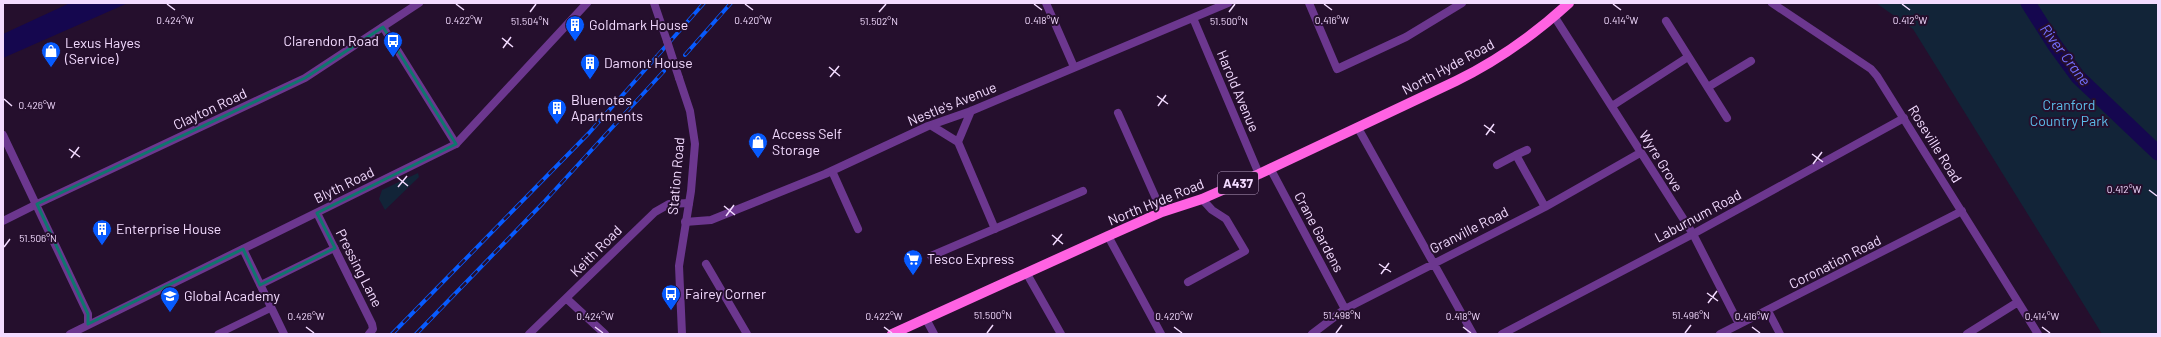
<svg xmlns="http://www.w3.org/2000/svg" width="2161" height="337" font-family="Barlow,sans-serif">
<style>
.green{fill:#122438}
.water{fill:#15074f}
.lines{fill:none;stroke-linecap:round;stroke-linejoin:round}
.river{stroke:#15074f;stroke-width:15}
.pedestrian{stroke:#6c378f;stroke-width:7}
.minor{stroke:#6c378f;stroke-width:8}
.tertiary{stroke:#6c378f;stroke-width:8}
.primary{stroke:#ff62e2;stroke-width:10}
.rail-casing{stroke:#075bff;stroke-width:4}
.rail{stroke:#250f2d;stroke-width:2.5;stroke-dasharray:8;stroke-linecap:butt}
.tertiary-bridge{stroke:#6c378f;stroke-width:8}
.marked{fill:none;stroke:#0f766e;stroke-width:3;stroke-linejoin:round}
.ticks{fill:none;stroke:#f3dbff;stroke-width:1.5}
.labels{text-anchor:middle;stroke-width:4;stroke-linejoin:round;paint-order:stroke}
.shield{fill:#250f2d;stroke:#b59ec0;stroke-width:1}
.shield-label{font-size:13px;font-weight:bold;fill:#f3dbff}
.poi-label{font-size:14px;fill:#f3dbff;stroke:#250f2d;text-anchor:start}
.street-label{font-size:14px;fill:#f3dbff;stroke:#250f2d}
.park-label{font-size:14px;fill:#5cbeea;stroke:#250f2d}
.water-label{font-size:15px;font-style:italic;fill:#7470ff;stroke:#250f2d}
.ticks-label{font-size:10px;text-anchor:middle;fill:#f3dbff;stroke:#250f2d;stroke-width:4;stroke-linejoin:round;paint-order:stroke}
</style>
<rect width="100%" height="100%" fill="#250f2d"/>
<path class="green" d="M 1876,3 L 2155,3 L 2158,6 L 2158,334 L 2102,334 L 1913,29 Z
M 418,173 L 419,177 L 385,210 L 379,199 L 382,190 Z"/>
<path class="water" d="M 70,3 L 128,3 L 3,58 L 3,34 Z"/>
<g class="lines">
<path class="river" d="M 2028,3 L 2054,44 L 2078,77 L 2158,153"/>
<path class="pedestrian" d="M 260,285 L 335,248
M 218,334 L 271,308"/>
<path class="minor" d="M 1046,3 L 1074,67
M 1309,3 L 1337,69 L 1406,37 L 1462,3
M 1772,3 L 1871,69 L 1877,76 L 2038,334
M 1554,16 L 1693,234 L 1739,324
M 1193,18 L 1259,174
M 1666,21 L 1727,118
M 383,27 L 456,144
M 1708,87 L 1751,61
M 1612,106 L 1688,57
M 1118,113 L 1162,212
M 932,126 L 958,142 L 995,229
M 1358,128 L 1473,334
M 958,142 L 971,111
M 1516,155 L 1527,150
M 1497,165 L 1516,155 L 1545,207
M 1270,168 L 1345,309
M 832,171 L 858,229
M 317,213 L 372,324 L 373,329 L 369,334
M 3,221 L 37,204
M 685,222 L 711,220 L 825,174 L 928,126 L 971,111 L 1228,3
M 1108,236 L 1161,334
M 243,249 L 284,334
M 931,256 L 1083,191
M 706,264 L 747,334
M 1027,274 L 1061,334
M 1188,282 L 1245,251 L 1226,219 L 1212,210 L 1202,199
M 567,299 L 605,334
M 1768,311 L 1780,334
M 926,319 L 934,334
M 529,334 L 655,212 L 669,204 L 689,203
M 1312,334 L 1345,309 L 1545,207 L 1640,153
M 1502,334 L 1693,234 L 1904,118
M 1720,334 L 1962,211
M 1967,334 L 2018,302"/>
<path class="tertiary" d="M 654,3 L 667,41
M 679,78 L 690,111 L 695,144 L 691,191 L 679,266 L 682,334
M 3,135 L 88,314 L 88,324
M 37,204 L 305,78 L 419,3
M 70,334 L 456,144 L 587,3"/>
<path class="primary" d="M 892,334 L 1108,236 L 1162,212 L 1202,199 L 1259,174 L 1456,81 C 1497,61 1535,34 1569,3"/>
<defs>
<path id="rail" d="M 685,55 L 731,3
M 392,334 L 589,133 L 704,3
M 416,334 L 543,203 L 664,71"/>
</defs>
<use href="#rail" class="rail-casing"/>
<use href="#rail" class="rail"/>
<path class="tertiary-bridge" d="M 667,41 L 679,78"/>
</g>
<path class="marked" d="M 383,27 L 456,144 L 317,213 L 335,248 L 260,285 L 243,249 L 88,324 L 88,314 L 37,204 L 305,78 Z"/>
<path class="ticks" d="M 167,4 L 175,10M 456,4 L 464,10M 745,4 L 753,10M 1034,4 L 1042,10M 1324,4 L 1332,10M 1613,4 L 1621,10M 1902,4 L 1910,10M 530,12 L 536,4M 879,12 L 886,4M 1229,12 L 1235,4M 502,38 L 513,47M 503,48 L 511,37M 829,67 L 840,76M 830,77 L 839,66M 1157,96 L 1168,104M 4,99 L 12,106M 1158,106 L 1166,95M 1484,125 L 1495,133M 1486,135 L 1494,124M 69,149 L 80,157M 1812,154 L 1823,162M 71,158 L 79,147M 1813,164 L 1822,152M 397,177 L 408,186M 398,187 L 407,176M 2149,190 L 2157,196M 724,206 L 735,215M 726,216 L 734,205M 1052,235 L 1063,244M 1053,245 L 1062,234M 4,247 L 10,239M 1379,264 L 1391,272M 1381,274 L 1389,263M 1707,293 L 1718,301M 1708,303 L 1717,291M 306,327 L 314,333M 595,327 L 603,333M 884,327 L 892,333M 1174,327 L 1182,333M 1463,327 L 1471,333M 1752,327 L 1760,333M 2042,327 L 2050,333M 987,333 L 993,325M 1336,333 L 1342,325M 1685,333 L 1691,325"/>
<defs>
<symbol id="building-pin" viewBox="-11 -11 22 30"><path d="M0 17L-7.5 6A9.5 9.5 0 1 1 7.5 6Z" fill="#075bff" stroke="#250f2d"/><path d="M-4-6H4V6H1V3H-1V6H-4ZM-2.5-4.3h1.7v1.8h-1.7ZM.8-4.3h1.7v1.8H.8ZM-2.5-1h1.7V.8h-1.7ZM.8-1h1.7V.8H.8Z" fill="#fff"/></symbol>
<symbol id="bus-pin" viewBox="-11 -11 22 30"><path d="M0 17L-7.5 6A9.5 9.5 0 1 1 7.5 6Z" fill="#075bff" stroke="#250f2d"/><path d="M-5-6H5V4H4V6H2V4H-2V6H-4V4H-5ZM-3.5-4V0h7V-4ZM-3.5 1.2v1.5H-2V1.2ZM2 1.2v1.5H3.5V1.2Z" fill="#fff"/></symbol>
<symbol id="shop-pin" viewBox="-11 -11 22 30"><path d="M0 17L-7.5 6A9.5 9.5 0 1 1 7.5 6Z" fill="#075bff" stroke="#250f2d"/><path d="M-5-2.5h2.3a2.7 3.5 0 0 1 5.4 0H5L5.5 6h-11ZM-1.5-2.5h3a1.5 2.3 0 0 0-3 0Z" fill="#fff"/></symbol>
<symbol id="supermarket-pin" viewBox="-11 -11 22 30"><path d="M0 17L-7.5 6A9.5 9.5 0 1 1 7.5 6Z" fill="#075bff" stroke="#250f2d"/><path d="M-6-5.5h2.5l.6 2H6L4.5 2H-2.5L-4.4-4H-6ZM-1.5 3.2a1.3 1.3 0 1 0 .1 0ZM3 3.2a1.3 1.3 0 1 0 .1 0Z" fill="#fff"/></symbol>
<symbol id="school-pin" viewBox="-11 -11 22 30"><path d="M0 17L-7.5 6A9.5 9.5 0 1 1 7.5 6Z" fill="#075bff" stroke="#250f2d"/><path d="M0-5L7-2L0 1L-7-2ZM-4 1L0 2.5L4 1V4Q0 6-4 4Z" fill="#fff"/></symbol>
</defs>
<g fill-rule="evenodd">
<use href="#building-pin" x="564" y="14" width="22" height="30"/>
<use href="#bus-pin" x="382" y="30" width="22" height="30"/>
<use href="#shop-pin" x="40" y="40" width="22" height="30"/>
<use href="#building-pin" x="579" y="52" width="22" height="30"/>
<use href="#building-pin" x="546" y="97" width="22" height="30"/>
<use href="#shop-pin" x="747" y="131" width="22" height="30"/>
<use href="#building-pin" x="91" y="218" width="22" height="30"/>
<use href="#supermarket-pin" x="902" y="248" width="22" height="30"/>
<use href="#bus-pin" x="660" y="283" width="22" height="30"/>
<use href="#school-pin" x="159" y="285" width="22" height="30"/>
</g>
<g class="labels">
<rect class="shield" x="1218" y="172" width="40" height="22" rx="3"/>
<g class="shield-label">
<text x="1238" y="188">A437</text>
</g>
<g class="poi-label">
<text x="589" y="30">Goldmark House</text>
<text x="379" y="46" text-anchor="end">Clarendon Road</text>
<text x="65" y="48">Lexus Hayes<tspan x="65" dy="16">(Service)</tspan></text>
<text x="604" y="68">Damont House</text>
<text x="571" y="105">Bluenotes<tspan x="571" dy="16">Apartments</tspan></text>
<text x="772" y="139">Access Self<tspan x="772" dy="16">Storage</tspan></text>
<text x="116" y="234">Enterprise House</text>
<text x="927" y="264">Tesco Express</text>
<text x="685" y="299">Fairey Corner</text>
<text x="184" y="301">Global Academy</text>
</g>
<g class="street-label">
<text transform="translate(1448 67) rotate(-28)" y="5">North Hyde Road</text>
<text transform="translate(1238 91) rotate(67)" y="5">Harold Avenue</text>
<text transform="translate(952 104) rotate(-22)" y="5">Nestle's Avenue</text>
<text transform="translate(210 109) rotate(-25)" y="5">Clayton Road</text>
<text transform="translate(1935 144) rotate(58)" y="5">Roseville Road</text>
<text transform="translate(1661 161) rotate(58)" y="5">Wyre Grove</text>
<text transform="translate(676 176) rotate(-85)" y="5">Station Road</text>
<text transform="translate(344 185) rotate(-26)" y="5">Blyth Road</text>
<text transform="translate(1156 202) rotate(-22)" y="5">North Hyde Road</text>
<text transform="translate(1698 216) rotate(-28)" y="5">Laburnum Road</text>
<text transform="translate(1469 230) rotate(-27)" y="5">Granville Road</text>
<text transform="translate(1319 232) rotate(62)" y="5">Crane Gardens</text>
<text transform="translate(596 251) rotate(-45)" y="5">Keith Road</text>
<text transform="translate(1835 262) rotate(-27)" y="5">Coronation Road</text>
<text transform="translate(359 268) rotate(63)" y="5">Pressing Lane</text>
</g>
<g class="park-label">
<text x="2069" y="110">Cranford<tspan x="2069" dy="16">Country Park</tspan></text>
</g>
<g class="water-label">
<text transform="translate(2065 55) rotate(53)" y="5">River Crane</text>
</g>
</g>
<g class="ticks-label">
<text x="753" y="24">0.420°W</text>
<text x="175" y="24">0.424°W</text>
<text x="464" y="24">0.422°W</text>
<text x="1042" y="24">0.418°W</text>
<text x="1332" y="24">0.416°W</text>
<text x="1621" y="24">0.414°W</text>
<text x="1910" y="24">0.412°W</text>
<text x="530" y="25">51.504°N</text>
<text x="879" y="25">51.502°N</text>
<text x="1229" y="25">51.500°N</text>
<text x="37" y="109">0.426°W</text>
<text x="2124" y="193">0.412°W</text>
<text x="38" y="242">51.506°N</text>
<text x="993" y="319">51.500°N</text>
<text x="1342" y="319">51.498°N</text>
<text x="1691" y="319">51.496°N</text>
<text x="306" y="320">0.426°W</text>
<text x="595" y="320">0.424°W</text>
<text x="884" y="320">0.422°W</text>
<text x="1463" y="320">0.418°W</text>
<text x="1752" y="320">0.416°W</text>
<text x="2042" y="320">0.414°W</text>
<text x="1174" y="320">0.420°W</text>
</g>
<rect width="2161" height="337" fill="none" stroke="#f3dbff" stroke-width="8"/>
</svg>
